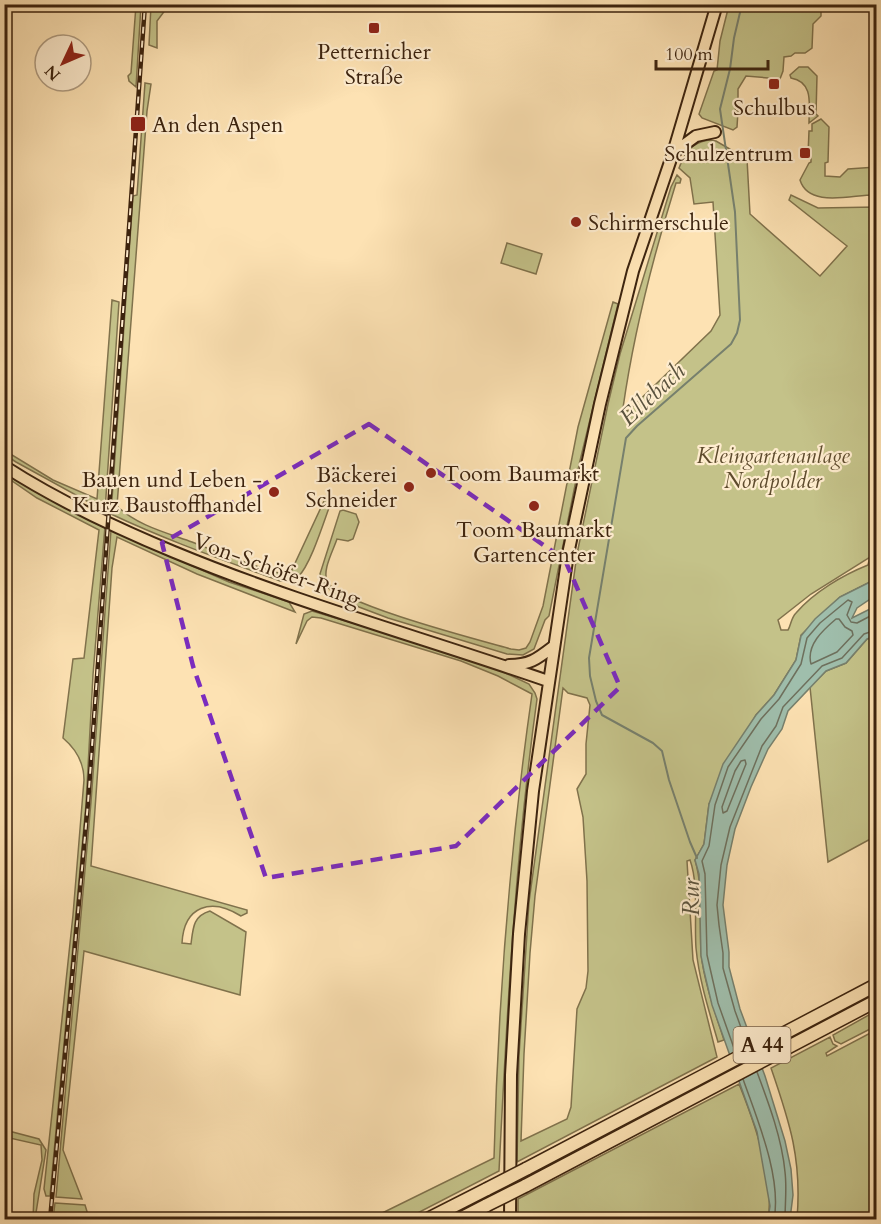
<svg xmlns="http://www.w3.org/2000/svg" width="881" height="1224" font-family="Cardo,serif">
<style>
.green{fill:#c4c289;stroke:#80724c;stroke-width:1.5;fill-rule:evenodd}
.water{fill:#9fbeac;stroke:#77806d;stroke-width:1.5}
.lines{fill:none;stroke-linecap:round;stroke-linejoin:round}
.shore{stroke:#6e705d;stroke-width:1.5}
.stream{stroke:#77806d;stroke-width:2}
.major-casing{stroke:#3c230e;stroke-width:14}
.highway-casing{stroke:#3c230e;stroke-width:15}
.major{stroke:#fde2b3;stroke-width:10}
.highway{stroke:#fde2b3;stroke-width:12}
.rail-casing{stroke:#3c230e;stroke-width:4.5}
.rail{stroke:#feecce;stroke-width:2;stroke-dasharray:7;stroke-linecap:butt}
.highway-bridge-casing{stroke:#3c230e;stroke-width:15;stroke-linecap:butt}
.highway-bridge{stroke:#fde2b3;stroke-width:12}
.marked{fill:none;stroke:#7b2cbf;stroke-width:4.5;stroke-dasharray:12 8;stroke-linejoin:round}
.poi-dot{fill:#8f2418;stroke:#feecce;stroke-width:2}
.labels{text-anchor:middle;stroke-width:4.5;stroke-linejoin:round;paint-order:stroke}
.shield{fill:#feecce;stroke:#765f48;stroke-width:1.5}
.shield-label{font-size:21px;font-weight:bold;fill:#3c230e}
.poi-label{font-size:22px;fill:#3c230e;stroke:#feecce}
.park-label{font-size:22px;font-style:italic;fill:#5e4b2d;stroke:#feecce}
.street-label{font-size:22px;fill:#3c230e;stroke:#feecce}
.water-label{font-size:24px;font-style:italic;fill:#5a523d;stroke:#feecce}
</style>
<rect width="100%" height="100%" fill="#fde2b3"/>
<filter id="stains"><feTurbulence type="fractalNoise" baseFrequency=".00333" numOctaves="4"/><feColorMatrix values="0 0 0 0 .2 0 0 0 0 .09 0 0 0 0 .02 0 0 0 .5 -.17"/></filter>
<radialGradient id="worn" r=".72"><stop offset=".6" stop-color="#630" stop-opacity="0"/><stop offset="1" stop-color="#630" stop-opacity=".3"/></radialGradient>
<path class="green" d="M 136,5 L 141,5 L 136,87 L 129,81 L 128,76 L 131,73 Z
M 151,5 L 169,5 L 157,21 L 157,48 L 149,45 Z
M 729,5 L 791,5 L 792,7 L 821,10 L 821,16 L 813,24 L 812,48 L 805,53 L 795,53 L 791,56 L 784,57 L 783,71 L 780,79 L 746,76 L 738,89 L 738,103 L 736,104 L 735,111 L 738,111 L 737,127 L 733,130 L 702,118 L 699,114 L 714,71 L 717,70 L 720,41 Z
M 799,67 L 808,67 L 817,76 L 816,114 L 818,116 L 809,123 C 809,105 814,82 791,78 L 790,75 Z
M 145,83 L 151,84 L 147,111 L 117,506 C 136,525 167,533 192,542 C 224,555 256,567 289,576 L 324,501 L 333,497 C 325,517 312,563 298,577 C 293,582 286,581 280,581 C 223,560 166,540 111,514 L 133,196 L 137,195 Z
M 821,119 L 829,127 L 828,162 L 825,163 L 825,176 L 840,177 L 848,169 L 876,167 L 876,195 C 854,194 809,209 800,180 L 809,163 L 811,162 L 811,156 L 808,155 L 809,131 L 812,131 L 812,124 Z
M 709,140 L 716,141 L 747,159 L 750,214 L 820,276 L 847,246 L 789,200 L 791,195 L 818,208 L 876,207 L 876,579 L 840,597 L 801,635 L 796,660 L 774,695 L 756,715 L 709,804 L 704,844 L 695,860 C 704,890 699,922 701,953 C 704,982 715,1012 724,1040 L 718,1042 C 709,1011 699,980 696,948 C 694,921 699,885 690,860 L 687,861 L 693,960 L 717,1057 L 517,1162 L 519,1056 L 529,902 L 577,554 L 608,404 L 620,354 L 671,187 L 677,175 L 681,179 L 680,183 L 676,183 C 653,257 634,331 623,408 L 628,411 L 711,331 L 720,315 L 713,202 L 694,204 L 690,178 L 679,168 C 685,152 691,143 709,140 ZM 870,557 L 868,565 C 843,575 814,592 796,613 C 791,618 791,625 788,630 L 781,630 L 778,620 L 811,594 ZM 563,688 L 568,693 L 587,698 L 590,705 L 586,744 L 586,774 L 577,789 L 583,817 L 587,881 L 588,971 L 586,988 L 577,1009 L 571,1107 L 567,1119 L 521,1141 L 524,1054 L 530,953 L 535,896 Z
M 507,243 L 542,254 L 536,274 L 501,263 Z
M 112,300 L 119,302 L 105,511 L 16,462 L 5,455 L 4,450 L 53,480 L 97,499 Z
M 613,302 L 618,304 L 579,465 L 549,616 L 545,620 L 534,649 L 523,655 L 507,654 L 388,618 L 359,607 L 333,593 L 319,577 L 340,511 L 343,510 L 356,514 L 359,522 L 353,539 L 348,541 L 337,539 C 333,551 321,572 328,583 C 343,605 479,640 511,649 L 519,650 L 526,648 L 530,642 L 543,606 L 578,427 Z
M 4,472 L 105,526 L 93,675 L 86,804 L 50,1196 L 46,1196 L 44,1189 L 73,915 L 84,780 C 84,764 76,749 63,738 L 73,659 L 84,658 L 99,530 L 37,498 L 5,476 Z
M 111,530 L 229,582 L 289,602 L 295,612 L 197,574 L 117,537 L 112,568 L 91,866 L 247,910 L 247,913 L 241,916 C 211,897 184,906 182,943 L 191,944 C 193,928 193,916 210,911 L 246,932 L 240,995 L 84,951 L 63,1150 L 82,1199 L 56,1197 L 91,802 Z
M 312,611 L 430,646 L 499,670 L 529,684 L 535,693 L 537,699 C 515,857 507,1012 499,1171 L 406,1219 L 370,1219 L 494,1158 C 498,1003 510,847 532,694 L 498,676 L 461,661 L 321,618 L 312,617 L 307,621 L 296,644 L 304,614 Z
M 876,636 L 876,836 L 828,862 L 810,687 L 826,671 L 846,663 L 867,639 Z
M 876,1011 L 876,1026 L 841,1044 L 835,1041 L 833,1035 Z
M 876,1030 L 876,1219 L 797,1219 C 802,1160 790,1123 771,1068 L 830,1037 L 833,1044 L 837,1046 L 826,1053 L 827,1056 Z
M 739,1084 C 754,1121 775,1180 768,1219 L 518,1220 L 518,1199 Z
M 5,1130 L 39,1139 L 46,1150 L 35,1219 L 33,1219 L 34,1194 L 42,1160 L 41,1145 L 5,1137 Z
M 55,1203 L 85,1205 L 89,1218 L 53,1219 Z"/>
<path class="water" d="M 876,579 L 876,595 L 857,608 L 852,618 L 876,606 L 876,636 L 867,639 L 846,663 L 826,671 L 788,711 L 782,729 L 768,749 L 751,787 L 735,829 L 727,865 L 723,905 L 729,952 L 729,967 L 740,1009 L 765,1076 L 785,1141 L 791,1169 L 793,1195 L 790,1219 L 768,1219 L 770,1206 L 757,1132 L 712,1005 L 704,971 L 701,956 L 699,874 L 695,860 L 704,844 L 709,804 L 723,764 L 756,715 L 774,695 L 796,660 L 801,636 L 815,619 L 840,597 Z"/>
<g class="lines">
<path class="shore" d="M 836,619 L 839,619 L 845,627 L 852,631 L 853,635 L 837,652 L 811,664 C 806,645 823,630 836,619 Z
M 745,760 L 746,764 L 727,811 L 723,813 L 722,807 L 735,771 L 741,761 Z
M 747,1044 L 735,1011 L 723,968 L 723,953 L 719,925 L 717,905 L 721,865 L 730,827 L 762,746 L 776,726 L 783,707 L 822,666 L 842,658 L 864,634 L 876,630
M 735,1051 L 718,1003 L 707,955 L 705,874 L 702,861 L 709,846 L 715,805 L 728,767 L 761,719 L 779,699 L 801,664 L 807,638 L 820,623 L 848,600 L 852,602 L 847,615 L 851,622 L 857,623 L 876,613
M 757,1072 C 769,1104 782,1139 785,1172 C 787,1188 785,1203 785,1220
M 743,1079 C 757,1119 782,1177 774,1220"/>
<path class="stream" d="M 697,858 L 690,842 L 669,780 L 662,751 L 653,743 L 602,715 L 596,701 L 590,676 L 589,658 L 626,438 L 637,426 L 731,344 L 737,333 L 740,320 L 735,212 L 720,109 L 730,69 L 734,38 L 742,4"/>
<defs>
<path id="major" d="M 673,153 L 696,136 L 715,132
M 4,466 C 58,501 116,528 174,552 C 297,603 424,638 548,681
M 509,665 C 530,665 537,659 554,646
M 510,1220 L 511,1075 L 519,934 L 533,791 L 568,554 L 600,404 L 633,271 L 673,153 L 717,4"/>
<path id="highway" d="M 526,1169 L 876,985
M 525,1186 L 876,1001
M 426,1220 L 487,1189
M 458,1220 L 487,1205"/>
</defs>
<use href="#major" class="major-casing"/>
<use href="#highway" class="highway-casing"/>
<use href="#major" class="major"/>
<use href="#highway" class="highway"/>
<defs>
<path id="rail" d="M 50,1220 L 88,803 L 145,4"/>
</defs>
<use href="#rail" class="rail-casing"/>
<use href="#rail" class="rail"/>
<defs>
<path id="highway-bridge" d="M 487,1189 L 526,1169
M 487,1205 L 525,1186"/>
</defs>
<use href="#highway-bridge" class="highway-bridge-casing"/>
<use href="#highway-bridge" class="highway-bridge"/>
</g>
<path class="marked" d="M 369,424 L 565,560 L 620,687 L 456,846 L 266,878 L 193,666 L 162,543 Z"/>
<g class="poi-dot">
<rect x="368" y="22" width="12" height="12" rx="3"/>
<rect x="768" y="78" width="12" height="12" rx="3"/>
<rect x="130" y="116" width="16" height="16" rx="3"/>
<rect x="799" y="147" width="12" height="12" rx="3"/>
<circle cx="576" cy="222" r="6"/>
<circle cx="431" cy="473" r="6"/>
<circle cx="409" cy="487" r="6"/>
<circle cx="274" cy="492" r="6"/>
<circle cx="534" cy="506" r="6"/>
</g>
<g class="labels">
<rect class="shield" x="733.5" y="1027" width="57" height="36" rx="4.5"/>
<g class="shield-label">
<text x="762" y="1052">A 44</text>
</g>
<g class="poi-label">
<text x="374" y="59">Petternicher<tspan x="374" dy="25">Straße</tspan></text>
<text x="774" y="115">Schulbus</text>
<text x="152" y="132" text-anchor="start">An den Aspen</text>
<text x="793" y="161" text-anchor="end">Schulzentrum</text>
<text x="588" y="230" text-anchor="start">Schirmerschule</text>
<text x="443" y="481" text-anchor="start">Toom Baumarkt</text>
<text x="397" y="482" text-anchor="end">Bäckerei<tspan x="397" dy="25">Schneider</tspan></text>
<text x="262" y="487" text-anchor="end">Bauen und Leben -<tspan x="262" dy="25">Kurz Baustoffhandel</tspan></text>
<text x="534" y="537">Toom Baumarkt<tspan x="534" dy="25">Gartencenter</tspan></text>
</g>
<g class="park-label">
<text x="773" y="463">Kleingartenanlage<tspan x="773" dy="25">Nordpolder</tspan></text>
</g>
<g class="street-label">
<text transform="translate(277 569) rotate(20)" y="8">Von-Schöfer-Ring</text>
</g>
<g class="water-label">
<text transform="translate(652 394) rotate(-43)" y="8">Ellebach</text>
<text transform="translate(691 897) rotate(-90)" y="8">Rur</text>
</g>
</g>
<rect width="881" height="1224" fill="none" stroke="#fde2b3" stroke-width="24"/>
<rect x="6" y="6" width="869" height="1212" fill="none" stroke="#3c230e" stroke-width="3"/>
<rect x="12" y="12" width="857" height="1200" fill="none" stroke="#3c230e" stroke-width="1.5"/>
<g transform="translate(63 63) rotate(226)"><circle r="28" fill="#feecce" stroke="#b09c81" stroke-width="1.5"/>
<path d="M0-4.5L10 22L0 15L-10 22Z" fill="#8f2418"/>
<text y="-9" font-size="16" font-weight="bold" text-anchor="middle" fill="#3c230e">N</text>
</g>
<path d="M656 60v9h112v-9" fill="none" stroke="#3c230e" stroke-width="3"/>
<text x="665" y="60" font-size="18" fill="#3c230e" stroke="#feecce" stroke-width="4.5" paint-order="stroke">100 m</text>
<rect width="100%" height="100%" filter="url(#stains)"/>
<rect width="100%" height="100%" fill="url(#worn)"/>
</svg>
